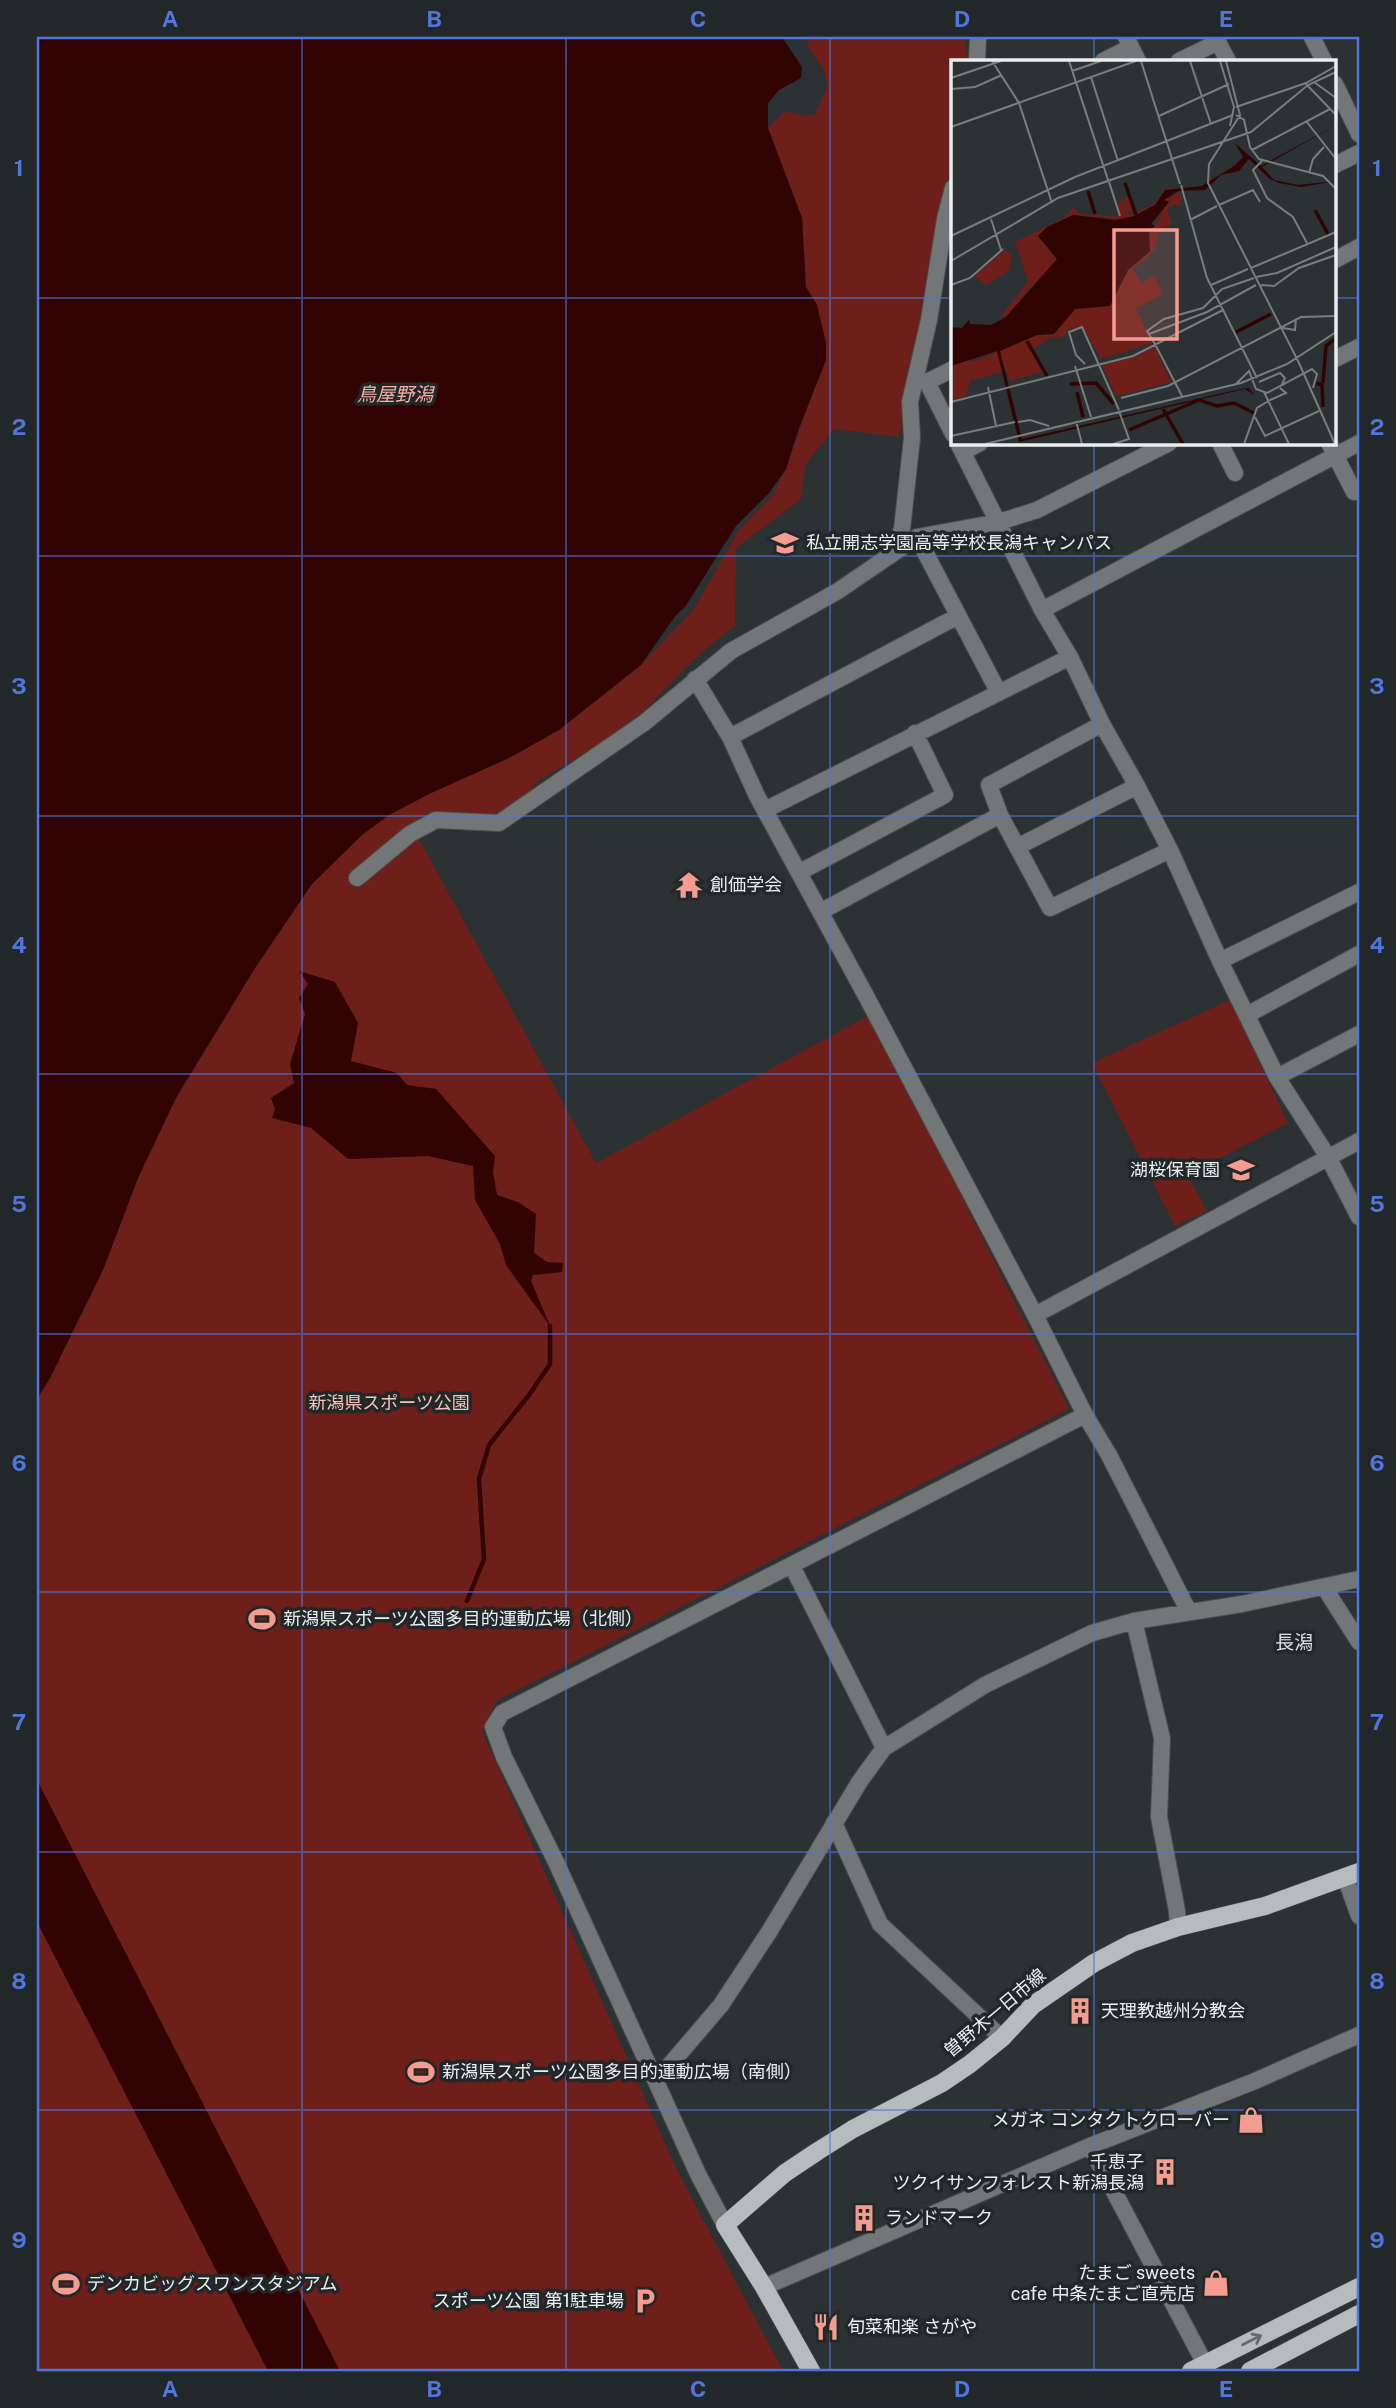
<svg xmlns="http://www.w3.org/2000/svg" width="1396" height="2408" font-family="'Public Sans','Noto Sans JP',sans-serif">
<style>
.green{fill:#6e1f1a}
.water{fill:#310303}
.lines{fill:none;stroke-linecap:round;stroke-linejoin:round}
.stream{stroke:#310303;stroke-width:4.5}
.minor-casing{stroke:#4a4f51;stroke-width:18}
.major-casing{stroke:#4a4f51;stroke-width:19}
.minor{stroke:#737677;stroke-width:16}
.major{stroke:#b6bbbe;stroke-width:18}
.oneway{stroke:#656a6c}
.grid{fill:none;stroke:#5076de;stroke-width:2;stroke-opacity:0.55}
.labels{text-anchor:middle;stroke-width:7;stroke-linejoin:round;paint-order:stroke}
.poi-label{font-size:18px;fill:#eaeeef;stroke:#222729;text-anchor:start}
.park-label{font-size:18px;fill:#f6c2ba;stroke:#222729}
.street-label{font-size:18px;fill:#eaeeef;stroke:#222729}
.water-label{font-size:19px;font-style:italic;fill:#fcafa5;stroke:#222729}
.neighbourhood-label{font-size:19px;fill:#dbe2e5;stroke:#222729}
.inset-river{fill:none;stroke:#310303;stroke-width:3.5}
.inset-road{fill:none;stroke:#787d7e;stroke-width:2}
.view{fill:#f59c91;fill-opacity:0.15;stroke:#f59c91;stroke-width:3.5}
.inset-edge{fill:none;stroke:#eaeeef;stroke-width:3.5}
.neatline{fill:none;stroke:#5076de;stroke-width:2.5}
.grid-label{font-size:23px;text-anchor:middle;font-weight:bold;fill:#5076de}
</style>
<rect width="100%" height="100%" fill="#2c3133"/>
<path class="green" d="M 806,37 L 966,37 L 967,61 L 953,61 L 953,164 L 940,210 L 927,311 L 899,437 L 834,429 L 805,465 L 801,499 L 736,548 L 735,625 L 693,660 L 644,711 L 594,747 L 538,781 L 521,801 L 505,814 L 488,818 L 449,815 L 418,837 L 596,1163 L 870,1015 L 1069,1409 L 496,1701 L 482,1731 L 675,2166 L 783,2371 L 37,2371 L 37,1399 L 50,1378 L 103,1270 L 138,1178 L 176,1098 L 255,968 L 312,884 L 362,835 L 389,815 L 429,794 L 509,758 L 559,730 L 641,665 L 694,609 L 738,531 L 772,496 L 786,469 L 813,391 L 826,360 L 817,306 L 806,287 L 802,217 L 768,128 L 784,112 C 796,112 802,118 815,114 L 828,85 L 823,68 L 808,47 Z
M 1230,1000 L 1288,1123 L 1187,1175 L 1207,1211 L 1175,1226 L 1092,1063 Z"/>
<path class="water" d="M 37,37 L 782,37 L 802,67 L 801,78 L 779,90 L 768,103 L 768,128 L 802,218 L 806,287 L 817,305 L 826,343 L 826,360 L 798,431 L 786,469 L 769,493 L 736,526 L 685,607 L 676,615 L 641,665 L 559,730 L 509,758 L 429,794 L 389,815 L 362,835 L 312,884 L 255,968 L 176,1098 L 138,1178 L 103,1270 L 50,1378 L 37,1399 Z
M 299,971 L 335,982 L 358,1023 L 351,1061 L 397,1073 L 407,1085 L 436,1089 L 495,1156 L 493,1172 L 497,1195 L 518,1202 L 536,1214 L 534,1253 L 547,1262 L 563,1263 L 562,1272 L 533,1275 L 531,1281 L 550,1326 L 506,1265 L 500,1244 L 475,1200 L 473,1166 L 428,1156 L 348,1159 L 311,1128 L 272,1118 L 275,1109 L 271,1098 L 294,1083 L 290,1064 L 305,1014 L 299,998 L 308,984 Z
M 37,1780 L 340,2371 L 268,2371 L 37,1922 Z"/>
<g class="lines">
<path class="stream" d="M 467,1601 L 484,1559 L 479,1479 L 489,1445 L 529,1395 L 550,1364 L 550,1326"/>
<defs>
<path id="minor" d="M 1126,37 L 1138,61
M 1312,37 L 1324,61
M 977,61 L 978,37
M 1103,61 L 1131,47
M 1179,61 L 1218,42 L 1228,61
M 1335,84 L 1359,134
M 1335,165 L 1359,153
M 1335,260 L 1359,247
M 1335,359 L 1359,347
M 918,380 L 927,382 L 953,369
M 927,382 L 953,434
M 958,443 L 1042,610 L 1070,657 L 1102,724 L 1137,786 L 1170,850 L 1220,961 L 1277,1077 L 1328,1157 L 1359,1217
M 1220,443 L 1235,473
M 1329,443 L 1354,492
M 963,452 L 980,443
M 917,537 L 999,693
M 891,555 L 902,529 L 912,438 L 910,402 L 929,320 L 945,219 L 953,188
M 1042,610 L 1359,443
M 695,679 L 730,737 L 757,796 L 865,994 L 1035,1315 L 1085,1415 L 1109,1455 L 1189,1612
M 1102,724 L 989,785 L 1000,815 L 1050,908 L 1170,850
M 730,737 L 958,616
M 765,810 L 1070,657
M 1017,847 L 1137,786
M 800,872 L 945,795 L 915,733
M 357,878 L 410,834 L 436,820 L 499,823 L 644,723 L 731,651 L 838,591 L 917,537 L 999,522 L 1037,510 L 1169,443
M 820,912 L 1000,815
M 1220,961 L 1359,892
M 1247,1015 L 1359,954
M 1277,1077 L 1359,1034
M 1035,1315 L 1359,1141
M 796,1574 L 884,1748
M 1324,1587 L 1359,1642
M 1134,1621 L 1162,1738 L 1159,1817 L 1177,1911 L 1178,1927
M 834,1823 L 880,1924 L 1002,2038
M 1345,1877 L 1359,1916
M 657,2080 L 721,2005 L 769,1932 L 860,1781 L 884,1748 L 985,1685 L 1092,1633 L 1134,1621 L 1242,1604 L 1359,1579
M 1090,2146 L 1205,2364
M 725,2225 L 698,2174 L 556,1862 L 504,1757 L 493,1727 L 502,1713 L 1085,1415
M 764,2287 L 1090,2146 L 1255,2081 L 1359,2035"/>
<path id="major" d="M 811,2371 L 764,2287 L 725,2225 L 785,2173 L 818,2151 L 853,2129 L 942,2083 L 970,2064 L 1002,2038 L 1033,2005 L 1094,1963 L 1132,1943 L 1178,1927 L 1265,1906 L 1359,1872
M 1191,2371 L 1359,2287
M 1250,2371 L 1359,2314"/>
</defs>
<use href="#minor" class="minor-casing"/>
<use href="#major" class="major-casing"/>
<use href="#minor" class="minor"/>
<use href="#major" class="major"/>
</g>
<defs><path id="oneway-shaft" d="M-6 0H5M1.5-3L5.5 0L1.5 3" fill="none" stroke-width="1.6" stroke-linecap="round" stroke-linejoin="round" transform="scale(1.75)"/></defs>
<use class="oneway" href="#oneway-shaft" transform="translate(1252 2340) rotate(-27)"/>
<path class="grid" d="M 302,37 L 302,2371M 566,37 L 566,2371M 830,37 L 830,2371M 1094,37 L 1094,61M 37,298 L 953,298M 1335,298 L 1359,298M 1094,443 L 1094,2371M 37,556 L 1359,556M 37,816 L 1359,816M 37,1074 L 1359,1074M 37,1334 L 1359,1334M 37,1592 L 1359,1592M 37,1852 L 1359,1852M 37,2110 L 1359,2110"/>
<defs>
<symbol id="school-bare" viewBox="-9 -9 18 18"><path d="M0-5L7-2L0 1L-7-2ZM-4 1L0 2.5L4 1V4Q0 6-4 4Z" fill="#f59c91" stroke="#222729" stroke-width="2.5" paint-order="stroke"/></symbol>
<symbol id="temple-bare" viewBox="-9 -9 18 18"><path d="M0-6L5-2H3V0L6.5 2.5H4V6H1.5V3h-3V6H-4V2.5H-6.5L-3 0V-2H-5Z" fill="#f59c91" stroke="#222729" stroke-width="2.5" paint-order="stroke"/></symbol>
<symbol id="stadium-bare" viewBox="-9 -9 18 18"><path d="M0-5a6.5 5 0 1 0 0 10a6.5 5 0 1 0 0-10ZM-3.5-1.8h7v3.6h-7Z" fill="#f59c91" stroke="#222729" stroke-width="2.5" paint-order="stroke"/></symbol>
<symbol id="building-bare" viewBox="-9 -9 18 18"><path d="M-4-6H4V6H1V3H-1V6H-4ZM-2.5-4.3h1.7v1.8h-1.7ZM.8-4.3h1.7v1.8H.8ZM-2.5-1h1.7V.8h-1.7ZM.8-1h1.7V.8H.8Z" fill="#f59c91" stroke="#222729" stroke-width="2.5" paint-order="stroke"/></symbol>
<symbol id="shop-bare" viewBox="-9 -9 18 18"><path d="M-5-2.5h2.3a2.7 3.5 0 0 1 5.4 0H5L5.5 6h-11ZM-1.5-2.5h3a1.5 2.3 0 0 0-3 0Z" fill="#f59c91" stroke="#222729" stroke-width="2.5" paint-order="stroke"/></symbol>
<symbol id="parking-bare" viewBox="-9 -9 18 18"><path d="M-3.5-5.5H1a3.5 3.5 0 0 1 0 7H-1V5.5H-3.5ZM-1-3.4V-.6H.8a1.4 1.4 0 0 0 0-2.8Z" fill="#f59c91" stroke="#222729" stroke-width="2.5" paint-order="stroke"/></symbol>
<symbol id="restaurant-bare" viewBox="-9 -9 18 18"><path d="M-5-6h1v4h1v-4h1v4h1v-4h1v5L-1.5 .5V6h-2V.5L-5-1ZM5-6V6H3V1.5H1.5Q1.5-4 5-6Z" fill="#f59c91" stroke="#222729" stroke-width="2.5" paint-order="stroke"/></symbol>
</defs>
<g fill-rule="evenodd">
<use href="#school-bare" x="766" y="524" width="38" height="38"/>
<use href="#temple-bare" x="670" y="866" width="38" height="38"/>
<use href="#school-bare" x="1222" y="1151" width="38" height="38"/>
<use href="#stadium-bare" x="243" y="1600" width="38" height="38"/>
<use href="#building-bare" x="1061" y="1992" width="38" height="38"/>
<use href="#stadium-bare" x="402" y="2053" width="38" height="38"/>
<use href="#shop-bare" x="1232" y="2101" width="38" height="38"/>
<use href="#building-bare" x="1146" y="2153" width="38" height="38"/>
<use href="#building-bare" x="845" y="2199" width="38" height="38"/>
<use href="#shop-bare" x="1197" y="2264" width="38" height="38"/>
<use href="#stadium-bare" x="47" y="2265" width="38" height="38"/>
<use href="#parking-bare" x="626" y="2282" width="38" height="38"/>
<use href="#restaurant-bare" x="807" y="2308" width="38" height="38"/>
</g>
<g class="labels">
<g class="poi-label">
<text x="806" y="549">私立開志学園高等学校長潟キャンパス</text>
<text x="710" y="891">創価学会</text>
<text x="1220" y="1176" text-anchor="end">湖桜保育園</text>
<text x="283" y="1625">新潟県スポーツ公園多目的運動広場（北側）</text>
<text x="1101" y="2017">天理教越州分教会</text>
<text x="442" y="2078">新潟県スポーツ公園多目的運動広場（南側）</text>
<text x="1230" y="2126" text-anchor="end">メガネ コンタクトクローバー</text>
<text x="1144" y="2168" text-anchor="end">千恵子<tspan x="1144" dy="21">ツクイサンフォレスト新潟長潟</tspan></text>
<text x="885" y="2224">ランドマーク</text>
<text x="1195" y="2279" text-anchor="end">たまご sweets<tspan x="1195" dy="21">cafe 中条たまご直売店</tspan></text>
<text x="87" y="2290">デンカビッグスワンスタジアム</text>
<text x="624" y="2307" text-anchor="end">スポーツ公園 第1駐車場</text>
<text x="847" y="2333">旬菜和楽 さがや</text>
</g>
<g class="park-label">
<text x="389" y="1409">新潟県スポーツ公園</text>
</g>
<g class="street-label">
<text transform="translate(995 2013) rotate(-40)" y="6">曽野木一日市線</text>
</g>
<g class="water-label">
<text x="395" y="401">鳥屋野潟</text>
</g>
<g class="neighbourhood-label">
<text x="1294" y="1649">長潟</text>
</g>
</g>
<g transform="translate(951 60)">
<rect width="385" height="385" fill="#2c3133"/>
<path d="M 228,126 L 211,131 L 204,145 L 183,156 L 172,159 L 122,155 L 92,171 L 87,176 L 106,200 L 69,239 L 64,251 L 48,259 L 77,221 L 64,182 L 115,157 L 122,147 L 129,154 L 169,156 L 165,144 L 178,136 L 182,150 L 175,153 L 180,155 L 203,144 L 212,129 ZM 230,132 L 232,140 L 227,140 L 232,144 L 218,146 L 216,151 L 221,164 L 208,169 L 204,190 L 201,190 L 197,198 L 182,208 L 190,223 L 203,216 L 212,234 L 185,248 L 201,283 L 150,299 L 132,267 L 117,270 L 111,278 L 101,277 L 80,290 L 91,312 L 59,321 L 53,304 L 53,312 L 20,320 L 15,336 L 0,340 L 3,302 L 26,300 L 87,275 L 102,274 L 123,249 L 158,244 L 177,210 L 198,193 L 198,176 L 216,143 L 213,140 ZM 54,190 L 61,195 L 58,211 L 35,225 L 23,216 ZM 204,287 L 220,322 L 165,336 L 151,305 Z" fill="#6e1f1a"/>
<path d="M 385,65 L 311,107 L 323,120 L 347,125 L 385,121 L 350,127 L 328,123 L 319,119 L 298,99 L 288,111 L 270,115 L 254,130 L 227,131 L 213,140 L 218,142 L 200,164 L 204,166 L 198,170 L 199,191 L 177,210 L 159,246 L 124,249 L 103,274 L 86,275 L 49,291 L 71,379 L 290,329 L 298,328 L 303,335 L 294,329 L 68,382 L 46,291 L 0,306 L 0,267 L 11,268 L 18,260 L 19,264 L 40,265 L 55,257 L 106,199 L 87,176 L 96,167 L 122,155 L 164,160 L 183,156 L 204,145 L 214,130 L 251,126 L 283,106 L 292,97 L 284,83 L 310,106 Z" fill="#310303"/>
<path class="inset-river" d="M 174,123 L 185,155M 137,131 L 144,154M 364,150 L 377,174M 285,272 L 320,254M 76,281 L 96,316M 365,323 L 371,325 L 372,347M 372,323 L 375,286 L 385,278M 119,324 L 145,323 L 163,344M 126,332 L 132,357M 212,349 L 232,384M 178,370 L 248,340 L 266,346 L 283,343 L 303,353"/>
<path class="inset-road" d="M 41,1 L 68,43 L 101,143M 118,1 L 157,120M 190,1 L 229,124M 239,1 L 260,64M 269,1 L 283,47 L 279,66M 275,1 L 289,55 L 258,104 L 257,123 L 348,303 L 384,384M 121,11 L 150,1M 140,17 L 167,101M 0,18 L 50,1M 363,22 L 385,38M 355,24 L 385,55M 0,29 L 24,27 L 51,15M 285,47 L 355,23 L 385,6M 285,55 L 293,60 L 299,87 L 308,99 L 372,116 L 385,129M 208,56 L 278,24M 355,61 L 385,99M 0,67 L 185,1M 301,90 L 379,49M 311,101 L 302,110 L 316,138 L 342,157 L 357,185M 358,113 L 362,99 L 373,87M 158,122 L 169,156M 230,125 L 256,218 L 306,318M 268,145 L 302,130 L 309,142M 40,159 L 50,190M 239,160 L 266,146M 0,176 L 124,117 L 282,55M 0,201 L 107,138 L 300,72 L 357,25 L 385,12M 300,208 L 385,172M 305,217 L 326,213 L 385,187M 0,225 L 19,218 L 52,189M 260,225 L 297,209M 310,225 L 323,226 L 348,208 L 385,195M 332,268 L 344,270 L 345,259M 198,274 L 256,252 L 305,225M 204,284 L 231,336M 204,284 L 196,271 L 213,259 L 252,248 L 271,229 L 303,218M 134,304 L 125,295 L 118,272 L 131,267 L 168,350M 124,306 L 140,357M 308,322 L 329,313 L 334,318 L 331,324M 285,324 L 298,311 L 305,329 L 316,333 L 361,309 L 366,314 L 362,328M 37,327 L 45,366M 313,332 L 338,384M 170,338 L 217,326 L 350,257 L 385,256M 319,340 L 335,333 L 329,328M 0,342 L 182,296 L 272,250M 304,357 L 314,376 L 368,351M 125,361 L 131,384M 67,362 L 79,360 L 98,366M 0,376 L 64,362M 34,384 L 290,323 L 336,304 L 385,272M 162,384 L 178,379 L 168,351M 293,384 L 306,348 L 319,340"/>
<path class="view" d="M 163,170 L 226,170 L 226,279 L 163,279 Z"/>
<rect width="385" height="385" class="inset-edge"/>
</g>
<rect width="1396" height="2408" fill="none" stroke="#222729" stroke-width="77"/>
<rect x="38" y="38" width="1320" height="2332" class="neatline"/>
<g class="grid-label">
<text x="170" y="27">A</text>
<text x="434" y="27">B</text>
<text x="698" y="27">C</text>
<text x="962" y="27">D</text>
<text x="1226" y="27">E</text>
<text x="19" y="176">1</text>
<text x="1377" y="176">1</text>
<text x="19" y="435">2</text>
<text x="1377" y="435">2</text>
<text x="19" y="694">3</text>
<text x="1377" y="694">3</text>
<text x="19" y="953">4</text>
<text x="1377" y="953">4</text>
<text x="19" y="1212">5</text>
<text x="1377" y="1212">5</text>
<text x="19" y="1471">6</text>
<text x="1377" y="1471">6</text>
<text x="19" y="1730">7</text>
<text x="1377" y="1730">7</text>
<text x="19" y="1989">8</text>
<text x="1377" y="1989">8</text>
<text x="19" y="2248">9</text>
<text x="1377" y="2248">9</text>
<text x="170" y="2397">A</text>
<text x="434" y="2397">B</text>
<text x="698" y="2397">C</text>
<text x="962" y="2397">D</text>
<text x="1226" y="2397">E</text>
</g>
</svg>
